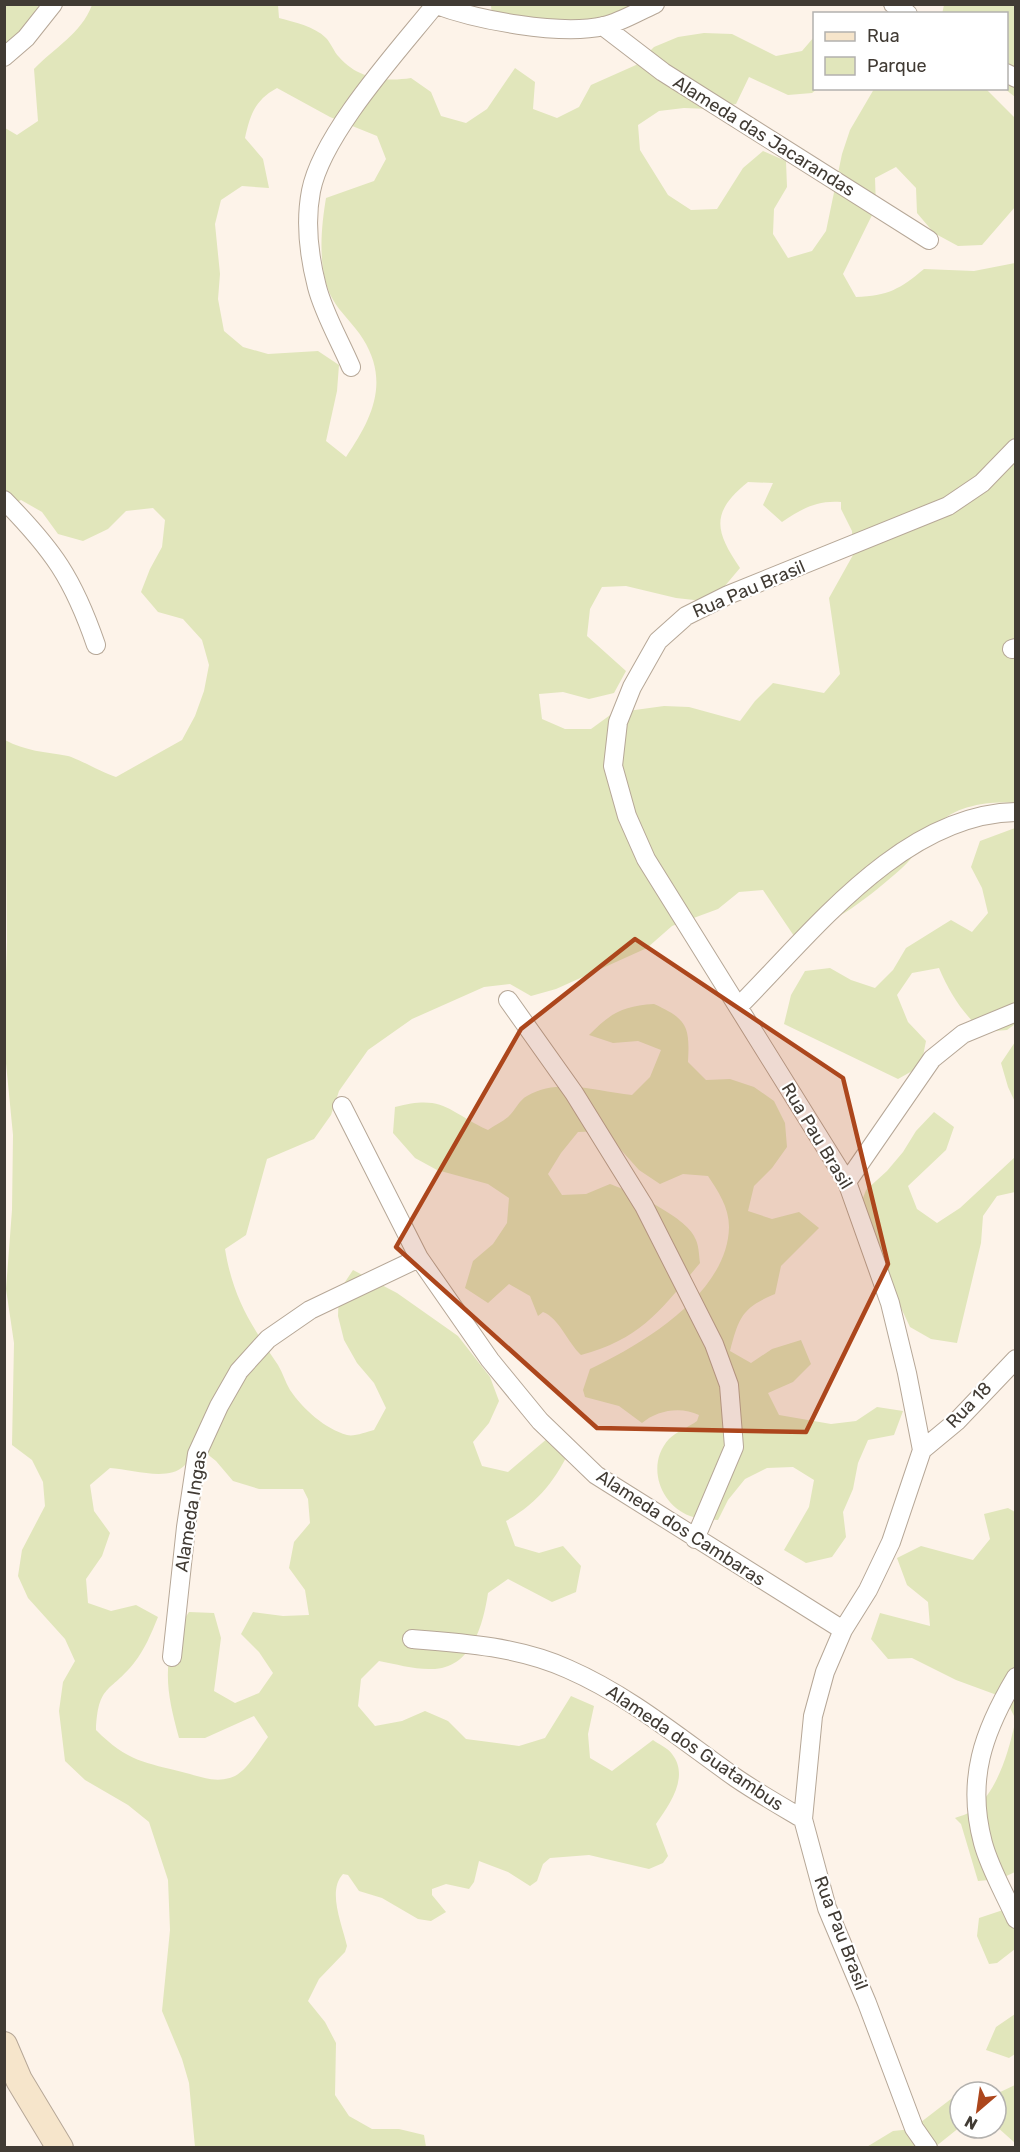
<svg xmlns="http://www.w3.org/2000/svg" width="1020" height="2152" font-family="Rubik,sans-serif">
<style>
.green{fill:#e1e6bb;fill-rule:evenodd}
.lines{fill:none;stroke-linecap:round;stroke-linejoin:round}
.street-casing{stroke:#b6a797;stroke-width:20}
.secondary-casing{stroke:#b6a797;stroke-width:28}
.street{stroke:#fff;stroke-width:18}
.secondary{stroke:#f6e5cb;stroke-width:26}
.marked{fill:#ac461c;fill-opacity:0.2;stroke:#ac461c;stroke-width:4.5;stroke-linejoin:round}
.labels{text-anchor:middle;stroke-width:4.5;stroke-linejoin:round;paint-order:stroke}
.street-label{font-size:18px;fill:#413b34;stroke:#fff}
</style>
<rect width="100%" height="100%" fill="#fdf3e9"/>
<path class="green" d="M 5,5 L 38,5 L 37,14 L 5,55 Z
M 92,5 L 278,5 L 279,18 C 294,22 314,26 326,38 C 331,43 334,52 339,57 C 358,79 385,82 411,78 L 431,92 L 441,116 L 466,123 L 487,109 L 515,68 L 535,82 L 533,109 L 557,118 L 579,107 L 591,85 L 636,65 L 654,47 L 678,37 L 704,33 L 732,34 L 776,56 L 802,51 L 814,37 L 817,89 L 812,93 L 788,95 L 749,77 L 736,104 L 709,109 L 684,108 L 659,111 L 638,125 L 640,150 L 668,195 L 691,210 L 717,209 L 743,168 L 763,151 L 786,161 L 787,187 L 774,209 L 773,234 L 788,258 L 812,251 L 826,231 L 842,154 L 850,130 L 874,89 L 986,89 L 1015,118 L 1015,207 L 982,245 L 958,246 L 934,233 L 917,213 L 916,188 L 896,167 L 875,178 L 876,207 L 843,274 L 856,297 C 888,296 900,289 924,269 L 974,271 L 1015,263 L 1015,803 C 990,801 956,805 937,825 C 925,838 916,855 902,868 C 869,897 836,924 794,936 L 763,890 L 739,892 L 718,909 L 672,926 L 647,948 L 556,989 L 531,996 L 510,984 L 484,987 L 412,1019 L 368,1050 L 339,1091 L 331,1115 L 314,1139 L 267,1159 L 246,1235 L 225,1249 C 233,1298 251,1325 278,1365 C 283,1373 285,1382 290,1390 C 303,1409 325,1429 347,1435 C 354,1437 366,1432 374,1430 L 386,1408 L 374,1383 L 357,1363 L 344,1340 L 338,1316 L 339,1291 L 353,1270 L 397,1293 L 458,1336 L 490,1377 L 499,1401 L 489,1423 L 473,1442 L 482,1466 L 508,1472 L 548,1438 L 572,1445 C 557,1479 538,1503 506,1521 L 515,1546 L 539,1553 L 563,1546 L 581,1566 L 576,1592 L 552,1602 L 508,1579 L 488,1593 C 483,1626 471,1671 429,1669 C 413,1669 395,1664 379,1661 L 361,1679 L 358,1706 L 375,1726 L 402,1721 L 425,1711 L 448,1721 L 466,1739 L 519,1746 L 545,1738 L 571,1696 L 594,1706 L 588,1734 L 590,1758 L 612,1771 L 653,1740 C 658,1744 668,1748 672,1754 C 690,1777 669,1805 656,1824 L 668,1856 L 663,1863 L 649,1869 L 589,1855 L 550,1858 L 543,1864 L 537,1881 L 530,1886 L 508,1872 L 479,1861 L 474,1882 L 469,1889 L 446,1884 L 432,1889 L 432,1895 L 446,1912 L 431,1921 L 418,1919 L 382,1898 L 359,1891 L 348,1875 L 343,1874 C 327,1891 342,1924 347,1946 L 345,1952 L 319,1979 L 308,2001 L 325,2022 L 336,2043 L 335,2095 L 349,2116 L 372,2129 L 399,2129 L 424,2135 L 426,2147 L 195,2147 L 189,2083 L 182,2059 L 162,2011 L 170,1930 L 168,1880 L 149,1822 L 128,1805 L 85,1780 L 65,1761 L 59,1711 L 63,1682 L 75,1661 L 65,1639 L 28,1598 L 18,1576 L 22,1550 L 45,1506 L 43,1482 L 32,1460 L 12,1445 L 14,1343 L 6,1289 L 12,1210 L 13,1135 L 4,1043 L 7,942 L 5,740 C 25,751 45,752 68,756 C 79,759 103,773 116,777 L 182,740 L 195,716 L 204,691 L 209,665 L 202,640 L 183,619 L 158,612 L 141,592 L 150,569 L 162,547 L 165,520 L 153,508 L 126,511 L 108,529 L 83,541 L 58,534 L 42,512 L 21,500 L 5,508 L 5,128 L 17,135 L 38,121 L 34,69 C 54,48 81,34 92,5 ZM 277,88 L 330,117 L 377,136 L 386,159 L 374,181 L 326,198 C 321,228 317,270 332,298 C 340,313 354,324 363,339 C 390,382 372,419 346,457 L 326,441 L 337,391 L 339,365 L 318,351 L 268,354 L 243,347 L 224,331 L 218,299 L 220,274 L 215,224 L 221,200 L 242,186 L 269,188 L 263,159 L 245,138 C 250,115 255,100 277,88 ZM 748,482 L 773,483 L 763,505 L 782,522 C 801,509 817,500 841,502 L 841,509 L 852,531 L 853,555 L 829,598 L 840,674 L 824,693 L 773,683 L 755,701 L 740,721 L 689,707 L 664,706 L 613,713 L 591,729 L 565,729 L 542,719 L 539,694 L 563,692 L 589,699 L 614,693 L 626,671 L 587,636 L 590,609 L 602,587 L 626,586 L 676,598 L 703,601 L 724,587 L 740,568 C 714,530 711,512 748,482 ZM 196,1445 L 216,1461 L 233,1481 L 259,1489 L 303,1489 L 308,1499 L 310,1523 L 294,1542 L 289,1568 L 305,1590 L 309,1615 L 283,1616 L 253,1612 L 241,1634 L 259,1652 L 273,1673 L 259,1693 L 235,1703 L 214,1691 L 221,1638 L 214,1613 L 189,1612 C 159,1654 166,1691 179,1738 L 205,1738 L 254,1716 L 268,1737 C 259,1749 248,1769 235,1776 C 217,1784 202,1777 186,1773 C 144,1762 128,1762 96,1730 C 98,1684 110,1693 134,1663 C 145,1649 151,1634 158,1617 L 136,1605 L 111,1611 L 88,1603 L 86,1579 L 102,1556 L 110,1533 L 94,1511 L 90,1485 L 110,1468 C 132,1469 167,1482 184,1466 C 189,1461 193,1451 196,1445 Z
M 491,5 L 667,5 C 630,13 576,38 540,37 C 522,36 507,27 492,18 Z
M 944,5 L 1015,5 L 1015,97 L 1005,89 L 1006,14 L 942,14 Z
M 1015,828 L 1015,1024 L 1007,1030 L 983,1032 C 962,1012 950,994 939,968 L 912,973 L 897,995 L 908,1022 L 926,1041 L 921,1066 L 898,1079 L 784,1024 L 791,995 L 805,971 L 830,968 L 851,980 L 875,988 L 893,970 L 906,948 L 951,920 L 972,932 L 988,913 L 982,888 L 971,867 L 980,841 Z
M 654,1004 C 687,1019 690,1026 688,1062 L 706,1080 L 730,1079 L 754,1087 L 774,1101 L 785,1123 L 787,1147 L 772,1168 L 754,1186 L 748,1211 L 772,1219 L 799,1212 L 819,1228 L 781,1266 L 775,1294 C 742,1308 739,1317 730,1351 L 751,1363 L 772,1349 L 801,1340 L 811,1364 L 793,1382 L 768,1393 L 779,1415 L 831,1424 L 856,1421 L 877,1407 L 903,1411 L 894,1435 L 868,1440 L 858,1463 L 853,1489 L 843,1512 L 846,1537 L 832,1557 L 806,1563 L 784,1550 L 809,1507 L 814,1480 L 793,1467 L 767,1468 L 745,1479 L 728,1500 L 718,1520 C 709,1519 698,1519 690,1516 C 659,1504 646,1464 669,1439 C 676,1432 689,1427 697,1421 L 699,1415 C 681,1406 657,1410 642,1423 L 619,1406 L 585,1397 L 583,1390 L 590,1369 C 643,1344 728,1293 729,1227 C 729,1207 718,1191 708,1176 L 683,1174 L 660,1184 L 639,1170 L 604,1131 L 578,1132 L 561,1153 L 548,1174 L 562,1195 L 586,1194 L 610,1184 C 632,1192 689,1218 696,1240 C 699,1247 699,1256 700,1263 C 661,1310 641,1339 581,1355 C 568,1343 559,1318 543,1312 L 538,1316 L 530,1296 L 509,1284 L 488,1303 L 465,1288 L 473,1261 L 493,1244 L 507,1223 L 509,1198 L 488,1184 L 437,1170 L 415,1158 L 393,1133 L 395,1107 C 444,1094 447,1111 488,1130 C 495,1125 502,1122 508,1117 C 515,1111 519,1100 527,1096 C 560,1077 598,1092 632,1095 L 650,1077 L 661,1050 L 638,1041 L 613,1043 L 589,1035 C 611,1013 622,1006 654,1004 Z
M 1015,1042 L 1015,1102 L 1008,1087 L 1001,1063 Z
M 934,1112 L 954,1127 L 946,1150 L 908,1186 L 917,1209 L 937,1223 L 960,1208 L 1015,1157 L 1015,1192 L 997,1196 L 983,1216 L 981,1243 L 957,1343 L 931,1339 L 910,1327 L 857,1214 L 866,1190 L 887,1171 L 903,1152 L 916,1131 Z
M 1008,1508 L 1015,1512 L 1015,1718 L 1005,1698 L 956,1680 L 912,1658 L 888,1659 L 871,1639 L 880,1613 L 930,1626 L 928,1602 L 907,1585 L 897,1558 L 921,1546 L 973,1560 L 990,1539 L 984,1514 Z
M 1015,1723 L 1015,1872 L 1000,1879 L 978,1881 L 961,1824 L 955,1818 C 960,1816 968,1814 972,1811 C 998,1791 1008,1753 1015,1723 Z
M 1015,1906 L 1015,1949 L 997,1963 L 989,1964 L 977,1936 L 979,1918 Z
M 1015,2014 L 1015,2054 L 1009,2058 L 986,2050 L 996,2027 Z
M 975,2082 L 992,2092 L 960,2092 Z
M 1015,2085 L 1015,2143 L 996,2126 L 996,2094 Z
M 960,2092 L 960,2127 L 935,2147 L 865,2148 L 893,2131 L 912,2129 Z"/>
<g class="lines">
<defs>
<path id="street" d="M 434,4 C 476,20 560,36 604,26 C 621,22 639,11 655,4
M 893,4 L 908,14
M 603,26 L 663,72 L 929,240
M 4,57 L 26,38 L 53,4
M 1006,73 L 1016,78
M 351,367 C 340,341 324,314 317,287 C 309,256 305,222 311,191 C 322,134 398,51 435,5
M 4,500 C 53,550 73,578 96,645
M 1012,649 L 1016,648
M 508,1000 L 574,1093 L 644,1206 L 714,1344 L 729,1385 L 734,1447 L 695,1539
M 739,1006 C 812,933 902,814 1016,812
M 342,1106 L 419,1258 L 490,1360 L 540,1421 L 596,1475 L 843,1630
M 847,1182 L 932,1059 L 963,1034 L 1016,1012
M 922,1450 L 957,1421 L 1016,1359
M 412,1639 C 464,1643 520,1647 568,1669 C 630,1696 682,1740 736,1778 C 758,1793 781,1806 803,1819
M 172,1657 L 186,1527 L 197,1454 L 219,1406 L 239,1371 L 268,1339 L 310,1310 L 419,1258
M 1016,1677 C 983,1732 966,1780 983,1843 C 990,1869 1005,1894 1016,1919
M 928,2148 L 914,2128 L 867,2003 L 827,1908 L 803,1819 L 813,1716 L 825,1672 L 843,1630 L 868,1590 L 891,1542 L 922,1450 L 907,1373 L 890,1303 L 847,1182 L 646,859 L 627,816 L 613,766 L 618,722 L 632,687 L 658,641 L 686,616 L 728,595 L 948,506 L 982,483 L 1016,448"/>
<path id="secondary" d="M 4,2045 L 19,2080 L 60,2148"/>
</defs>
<use href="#street" class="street-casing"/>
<use href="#secondary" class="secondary-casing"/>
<use href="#street" class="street"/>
<use href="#secondary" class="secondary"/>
</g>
<path class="marked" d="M 635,939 L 843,1078 L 888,1264 L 806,1432 L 597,1428 L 396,1247 L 521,1029 Z"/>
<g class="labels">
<g class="street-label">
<text transform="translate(764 136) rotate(32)" y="6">Alameda das Jacarandas</text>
<text transform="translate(749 589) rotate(-23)" y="6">Rua Pau Brasil</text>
<text transform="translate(817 1136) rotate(59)" y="6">Rua Pau Brasil</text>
<text transform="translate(969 1405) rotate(-46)" y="6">Rua 18</text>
<text transform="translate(191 1511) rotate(-81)" y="6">Alameda Ingas</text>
<text transform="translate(681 1528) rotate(33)" y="6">Alameda dos Cambaras</text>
<text transform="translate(695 1748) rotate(34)" y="6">Alameda dos Guatambus</text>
<text transform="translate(841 1933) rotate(69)" y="6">Rua Pau Brasil</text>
</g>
</g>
<rect width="1020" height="2152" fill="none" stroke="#413b34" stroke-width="12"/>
<rect x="813" y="12" width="195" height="78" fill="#ffffff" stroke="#b3b1ae" stroke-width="1.5"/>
<rect x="825" y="32" width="30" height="9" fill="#f6e5cb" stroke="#b3b1ae" stroke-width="1.5"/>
<text x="867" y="42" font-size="18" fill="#413b34">Rua</text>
<rect x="825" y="57" width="30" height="18" fill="#e1e6bb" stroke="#b3b1ae" stroke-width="1.5"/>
<text x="867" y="72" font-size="18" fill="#413b34">Parque</text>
<g transform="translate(978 2110) rotate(209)"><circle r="28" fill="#ffffff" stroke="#b3b1ae" stroke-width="1.5"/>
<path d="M0-4.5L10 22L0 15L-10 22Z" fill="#ac461c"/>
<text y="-9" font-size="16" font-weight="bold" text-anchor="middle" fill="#413b34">N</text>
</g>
</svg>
